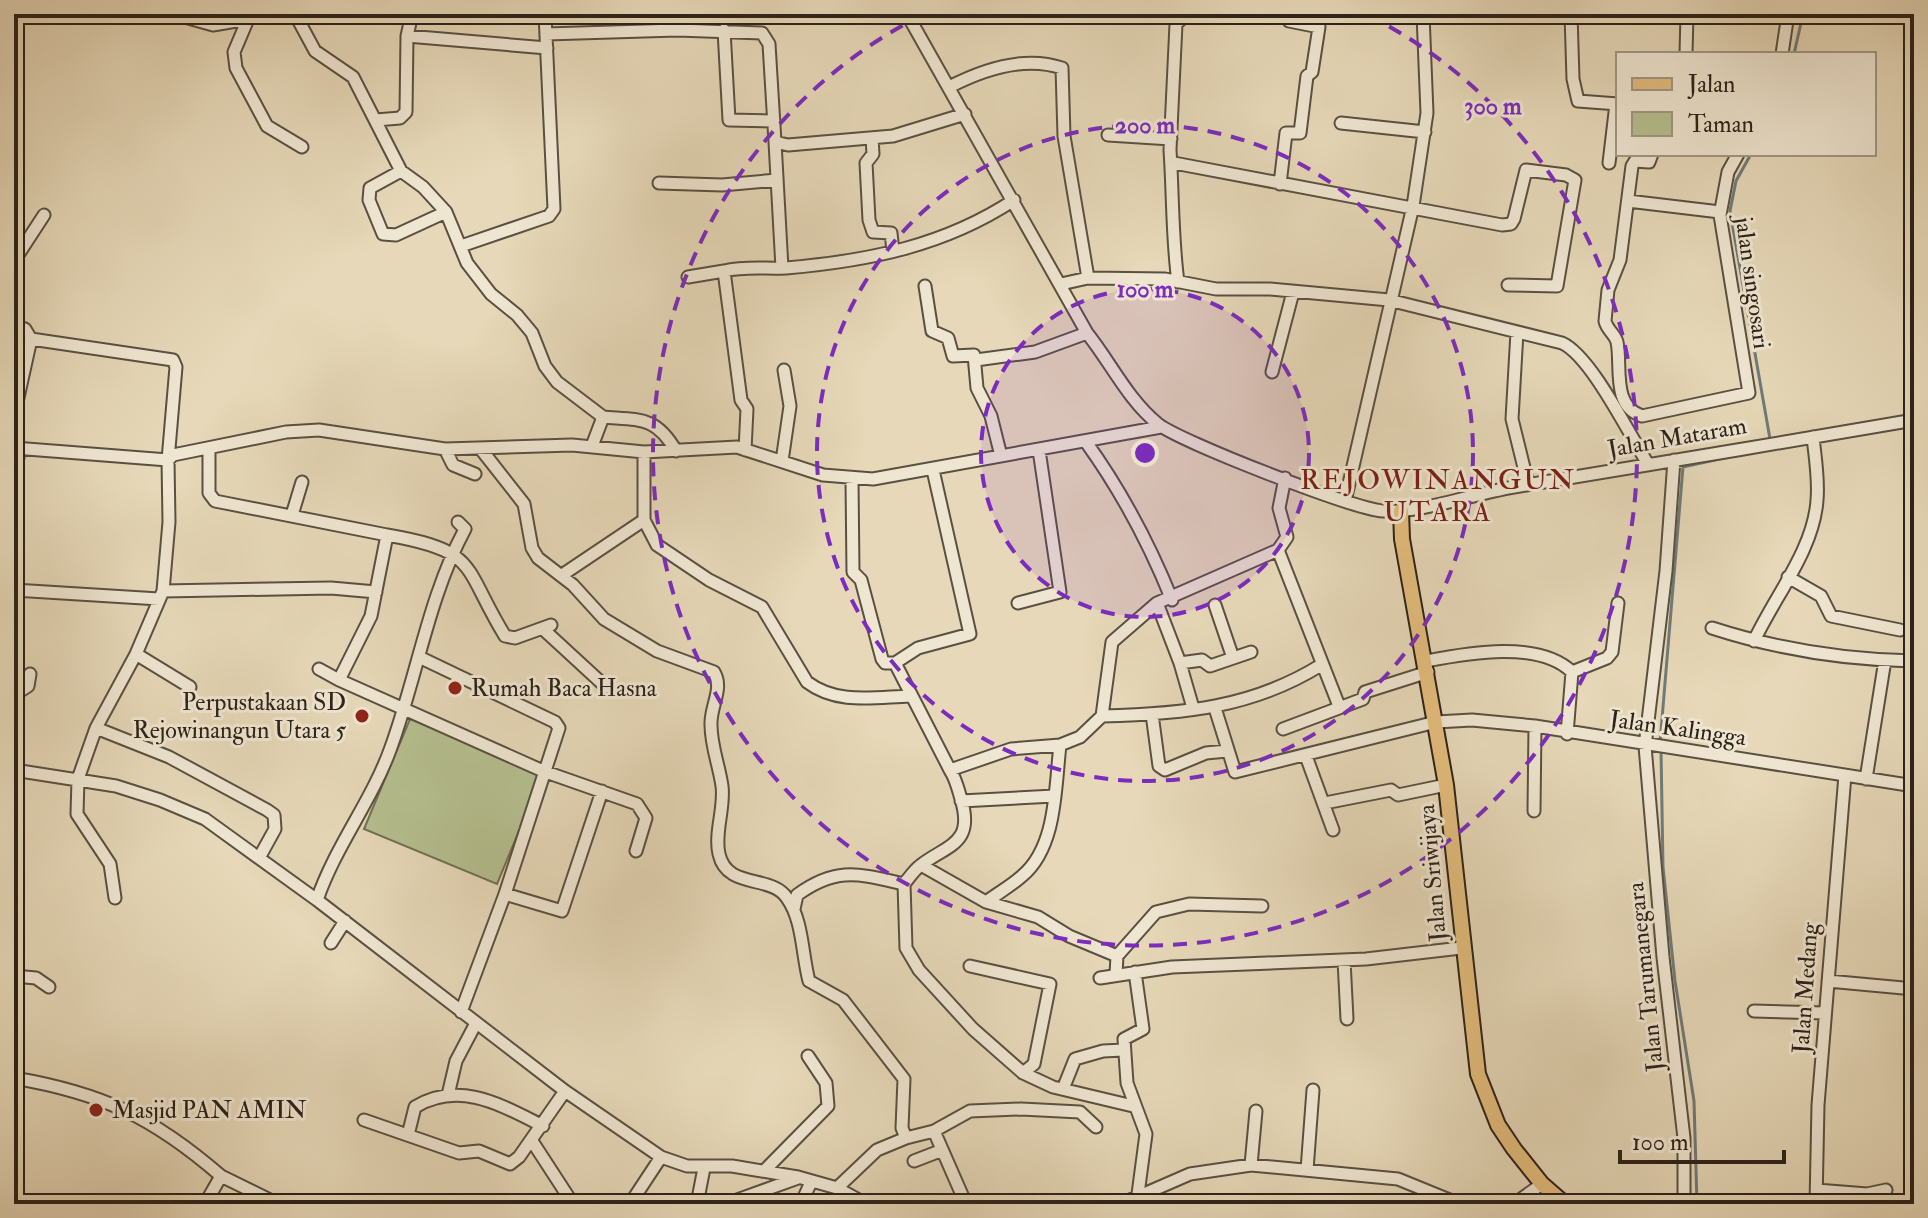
<svg xmlns="http://www.w3.org/2000/svg" width="1928" height="1218" font-family="'IM FELL Double Pica',serif">
<style>
.green{fill:#b5bf8f;stroke:#707054;stroke-width:2}
.lines{fill:none;stroke-linecap:round;stroke-linejoin:round}
.stream{stroke:#6f7b7a;stroke-width:3}
.minor-casing{stroke:#5a5042;stroke-width:15}
.major-casing{stroke:#2c221a;stroke-width:18}
.minor{stroke:#efe6d1;stroke-width:11}
.major{stroke:#e3bc7c;stroke-width:14}
.ring{fill:none;stroke:#7b2cbf;stroke-width:4;stroke-dasharray:14 10}
.poi-dot{fill:#8f2418;stroke:#efe6d1;stroke-width:3}
.labels{text-anchor:middle;stroke-width:6;stroke-linejoin:round;paint-order:stroke}
.street-label{font-size:24px;fill:#2c221a;stroke:#efe6d1}
.poi-label{font-size:24px;fill:#2c221a;stroke:#efe6d1;text-anchor:start}
.quarter-label{font-size:28px;letter-spacing:2px;fill:#7a1f14;stroke:#efe6d1}
.centre{fill:#7b2cbf;stroke:#efe6d1;stroke-width:4}
.ring-label{font-size:24px;text-anchor:middle;font-weight:bold;fill:#7b2cbf;stroke:#efe6d1;stroke-width:6;stroke-linejoin:round;paint-order:stroke}
</style>
<rect width="100%" height="100%" fill="#e6d8b8"/>
<filter id="stains"><feTurbulence type="fractalNoise" baseFrequency=".0025" numOctaves="4"/><feColorMatrix values="0 0 0 0 .2 0 0 0 0 .09 0 0 0 0 .02 0 0 0 .5 -.17"/></filter>
<radialGradient id="worn" r=".72"><stop offset=".6" stop-color="#630" stop-opacity="0"/><stop offset="1" stop-color="#630" stop-opacity=".3"/></radialGradient>
<path class="green" d="M 410,719 L 543,773 L 497,884 L 364,829 Z"/>
<g class="lines">
<path class="stream" d="M 1819,14 L 1900,15
M 1794,54 L 1801,23 L 1817,14
M 1751,154 L 1736,181 L 1730,211 L 1770,439
M 1660,743 L 1683,467 L 1733,456
M 1661,750 L 1663,867 L 1675,981 L 1694,1101 L 1697,1204"/>
<defs>
<path id="minor" d="M 174,14 L 213,25 L 248,19
M 256,14 L 248,19 L 234,52 L 236,68 L 267,126 L 302,147
M 280,14 L 316,14
M 295,14 L 315,51 L 353,77 L 401,171 L 423,187 L 446,212 L 467,263 L 491,294 L 517,315 L 532,333 L 545,366 L 557,382 L 603,417 L 592,446
M 907,14 L 1087,333 C 1111,363 1128,400 1158,424 C 1181,442 1353,509 1383,511 C 1424,513 1478,492 1520,486 C 1651,464 1783,443 1914,420
M 1571,14 L 1573,79 L 1578,101 L 1618,104
M 1604,16 L 1604,14
M 724,30 L 729,120 L 774,121
M 546,34 L 677,30 L 762,33 L 769,44 L 775,142 L 788,145 L 893,136 L 965,114
M 407,36 L 412,14
M 1686,54 L 1687,14
M 1782,54 L 1788,14
M 949,87 C 982,70 1024,55 1062,68 L 1064,136 L 1088,278
M 376,120 L 400,118 L 406,112 L 407,36 L 547,48
M 1341,123 L 1425,132
M 1108,135 L 1171,139
M 872,138 L 873,154 L 866,163 L 869,220 L 873,232 L 891,233 L 893,251
M 775,142 L 782,268
M 1652,154 L 1649,162 L 1635,161 L 1632,166 L 1620,260 L 1608,290 L 1605,321 C 1607,330 1615,334 1617,342 C 1622,365 1611,406 1642,416 L 1749,393 L 1720,215 L 1728,172 L 1738,154
M 1174,163 L 1502,225 L 1511,224 L 1514,219 L 1526,170 L 1566,175 L 1575,180 L 1557,286 L 1508,285
M 1609,163 L 1616,104
M 401,171 L 370,188 L 369,200 L 383,234 L 396,235 L 446,212
M 659,183 L 722,185 L 777,180
M 1280,184 L 1286,133 L 1300,133 L 1307,76 L 1312,72 L 1319,27 L 1289,21 L 1287,14
M 1628,201 L 1720,212
M 461,246 L 549,216 L 554,209 L 545,14
M 14,261 L 44,215
M 688,277 L 724,271
M 1178,282 C 1172,238 1173,194 1170,150 L 1176,24 L 1187,14
M 1061,284 L 1088,278 L 1165,279 L 1216,289 L 1270,289 L 1389,300 L 1562,343 C 1591,356 1629,434 1648,464
M 925,286 L 932,331 L 948,338 L 953,356 L 974,355 L 977,388 L 991,416 L 1001,456
M 14,326 L 25,329 L 31,339 L 14,416
M 1517,332 L 1512,419 L 1528,484
M 976,360 L 1035,352 L 1087,333
M 1272,372 L 1293,292
M 603,417 C 640,420 656,416 676,451
M 1086,442 C 1122,492 1149,543 1172,600
M 14,448 L 168,460 L 176,367 L 173,360 L 31,339
M 480,448 L 524,504 L 532,548 L 538,558 L 573,585 L 604,619 L 657,651 L 714,672 C 724,689 710,706 711,725 C 711,746 719,765 722,786 C 725,808 714,833 719,854 C 727,890 771,874 787,898 C 803,920 802,955 809,981 L 843,1000 L 904,1079 L 902,1128 L 906,1138 L 934,1131 L 970,1111 L 1021,1109 L 1080,1112 L 1096,1127
M 209,449 L 209,493 L 215,501 L 387,535 L 371,616 L 339,680 L 543,771 L 637,804 L 646,818 L 636,851
M 445,449 L 453,465 L 475,474
M 745,450 L 747,409 L 741,400 L 724,271 C 745,266 765,269 786,268 C 868,261 944,246 1014,200
M 644,452 L 644,520 L 657,545 L 709,580 L 762,607 L 807,682 C 837,705 875,697 910,696
M 1674,460 L 1666,571 L 1645,746 L 1663,957 L 1684,1138 L 1684,1204
M 782,461 L 790,406 L 784,370
M 933,470 L 970,634 L 918,648 L 895,663 L 950,770 L 1011,749 L 1060,745 L 1080,737 L 1102,716 L 1112,642 L 1157,603 L 1278,550 L 1339,706
M 852,480 L 853,572 L 861,580 L 882,659 L 885,663 L 895,663
M 14,488 L 19,449
M 1345,501 L 1413,206 L 1427,113 L 1423,14
M 292,515 L 302,482
M 387,535 C 480,551 462,566 505,636 L 515,638 L 551,625
M 1278,550 L 1287,537 L 1279,508 L 1285,478
M 562,575 L 644,520
M 1788,577 L 1821,596 L 1831,616 L 1900,630
M 14,590 L 159,599
M 163,591 L 331,588 L 376,592
M 1018,603 L 1060,592 L 1039,450
M 1157,603 L 1180,663 L 1193,708
M 1215,605 L 1233,658
M 1712,628 C 1777,649 1846,660 1914,661
M 543,629 L 606,687
M 1754,641 C 1775,596 1814,549 1817,500 C 1819,479 1815,457 1813,437
M 136,654 L 190,687
M 419,657 L 555,722 L 559,728 L 505,894 L 461,1012
M 1426,661 C 1468,653 1539,640 1572,672
M 1180,663 L 1202,660 L 1210,666 L 1251,652
M 319,669 L 339,680
M 14,695 L 28,686 L 30,674
M 1215,708 L 1235,772 L 1436,722 L 1472,720 L 1535,726 L 1914,786
M 1152,714 L 1159,766 L 1165,770 L 1206,753 L 1227,751
M 1102,716 C 1182,714 1252,708 1321,665
M 96,728 L 169,757 L 267,810 L 274,815 L 275,829 L 259,858
M 1283,729 L 1363,699 L 1365,692 L 1428,672
M 1567,734 L 1572,672 L 1607,658 L 1612,652 L 1618,603
M 1306,756 L 1333,830
M 14,770 L 116,786 L 160,800 L 205,819 L 317,900 L 565,1091 L 661,1157 L 687,1166 L 732,1166 L 798,1177 L 837,1188 L 866,1204
M 950,770 C 956,779 958,789 961,799 C 975,844 947,845 921,865 C 914,870 909,878 904,884 L 906,948 L 919,970 L 973,1029 L 1023,1073 L 1053,1087 L 1133,1106
M 1866,779 L 1885,660
M 961,801 L 1054,796
M 1325,803 L 1391,790 L 1398,795 L 1446,785
M 1534,811 L 1535,726
M 921,865 L 986,902 C 998,893 1011,886 1022,876 C 1057,847 1055,787 1060,745
M 505,894 L 562,911 L 602,791
M 115,898 L 110,864 L 77,814 L 78,779 L 96,728 L 136,654 L 163,591 L 169,522 L 168,460 L 173,455 L 286,432 L 319,430 L 445,449 L 572,445 L 644,452 L 737,447 L 823,475 L 873,479 L 1161,427
M 317,900 C 335,847 371,802 390,750 C 417,677 428,598 465,529 L 458,522
M 986,902 L 1038,917 L 1069,936 L 1117,956 L 1116,974
M 794,909 L 797,895 C 837,866 859,874 904,884
M 331,943 L 345,921
M 1117,956 L 1156,912 L 1189,904 L 1262,906
M 1344,960 L 1347,1019
M 970,966 L 1050,984 L 1034,1064 L 1023,1073
M 1135,972 L 1143,1029 L 1124,1039 L 1127,1083 L 1146,1134 L 1138,1194
M 14,976 L 36,978 L 49,987
M 1100,978 L 1172,967 L 1366,959 L 1461,948
M 1828,981 L 1914,989
M 1754,1011 L 1825,1013
M 14,1078 C 102,1093 153,1117 221,1176 L 205,1204
M 1063,1089 L 1075,1059 L 1103,1051 L 1123,1050
M 448,1095 L 456,1061 L 476,1023
M 364,1120 L 459,1153 L 479,1151 L 510,1164 L 519,1157 L 565,1091
M 934,1131 L 966,1204
M 408,1135 L 415,1107 C 459,1080 501,1105 543,1126
M 532,1141 L 573,1204
M 914,1161 L 940,1151
M 1251,1165 L 1256,1111
M 1307,1170 L 1313,1090
M 764,1171 L 828,1106 L 826,1083 L 808,1056
M 221,1176 L 278,1204
M 837,1188 L 877,1150 L 906,1138
M 1817,1190 L 1867,1194 L 1886,1190
M 66,1204 L 83,1204
M 630,1204 L 661,1157
M 697,1204 L 704,1168
M 726,1204 L 798,1178
M 801,1204 L 811,1182
M 1121,1204 L 1190,1174 L 1251,1165 L 1398,1179 L 1452,1201 L 1470,1204
M 1504,1204 L 1514,1204 L 1542,1184
M 1816,1204 L 1818,1105 L 1845,775"/>
<path id="major" d="M 1401,511 L 1402,539 L 1446,785 L 1478,1074 L 1498,1125 L 1514,1149 L 1542,1184 L 1565,1204"/>
</defs>
<use href="#minor" class="minor-casing"/>
<use href="#major" class="major-casing"/>
<use href="#minor" class="minor"/>
<use href="#major" class="major"/>
</g>
<circle cx="1145" cy="453" r="164" fill="#7b2cbf" fill-opacity=".12"/>
<g class="ring">
<circle cx="1145" cy="453" r="164"/>
<circle cx="1145" cy="453" r="328"/>
<path d="M1368 15A492 492 0 1 1 922 15"/>
</g>
<g class="poi-dot">
<circle cx="455" cy="688" r="8"/>
<circle cx="362" cy="716" r="8"/>
<circle cx="96" cy="1110" r="8"/>
</g>
<g class="labels">
<g class="street-label">
<text transform="translate(1753 283) rotate(82)" y="8">jalan singosari</text>
<text transform="translate(1677 437) rotate(-10)" y="8">Jalan Mataram</text>
<text transform="translate(1678 728) rotate(8)" y="8">Jalan Kalingga</text>
<text transform="translate(1432 873) rotate(-95)" y="8">Jalan Sriwijaya</text>
<text transform="translate(1645 977) rotate(-96)" y="8">Jalan Tarumanegara</text>
<text transform="translate(1805 988) rotate(-86)" y="8">Jalan Medang</text>
</g>
<g class="poi-label">
<text x="471" y="696">Rumah Baca Hasna</text>
<text x="346" y="710" text-anchor="end">Perpustakaan SD<tspan x="346" dy="28">Rejowinangun Utara 5</tspan></text>
<text x="112" y="1118">Masjid PAN AMIN</text>
</g>
<g class="quarter-label">
<text x="1438" y="489">REJOWINANGUN<tspan x="1438" dy="32">UTARA</tspan></text>
</g>
</g>
<circle cx="1145" cy="453" r="12" class="centre"/>
<g class="ring-label">
<text x="1493" y="114">300 m</text>
<text x="1145" y="133">200 m</text>
<text x="1145" y="297">100 m</text>
</g>
<rect width="1928" height="1218" fill="none" stroke="#e6d8b8" stroke-width="48"/>
<rect x="16" y="16" width="1896" height="1186" fill="none" stroke="#2c221a" stroke-width="4"/>
<rect x="24" y="24" width="1880" height="1170" fill="none" stroke="#2c221a" stroke-width="2"/>
<rect x="1616" y="52" width="260" height="104" fill="#efe6d1" stroke="#a19888" stroke-width="2"/>
<rect x="1632" y="78" width="40" height="12" fill="#e3bc7c" stroke="#a19888" stroke-width="2"/>
<text x="1688" y="92" font-size="24" fill="#2c221a">Jalan</text>
<rect x="1632" y="112" width="40" height="24" fill="#b5bf8f" stroke="#a19888" stroke-width="2"/>
<text x="1688" y="132" font-size="24" fill="#2c221a">Taman</text>
<path d="M1620 1150v12h164v-12" fill="none" stroke="#2c221a" stroke-width="4"/>
<text x="1632" y="1150" font-size="24" fill="#2c221a" stroke="#efe6d1" stroke-width="6" paint-order="stroke">100 m</text>
<rect width="100%" height="100%" filter="url(#stains)"/>
<rect width="100%" height="100%" fill="url(#worn)"/>
</svg>
